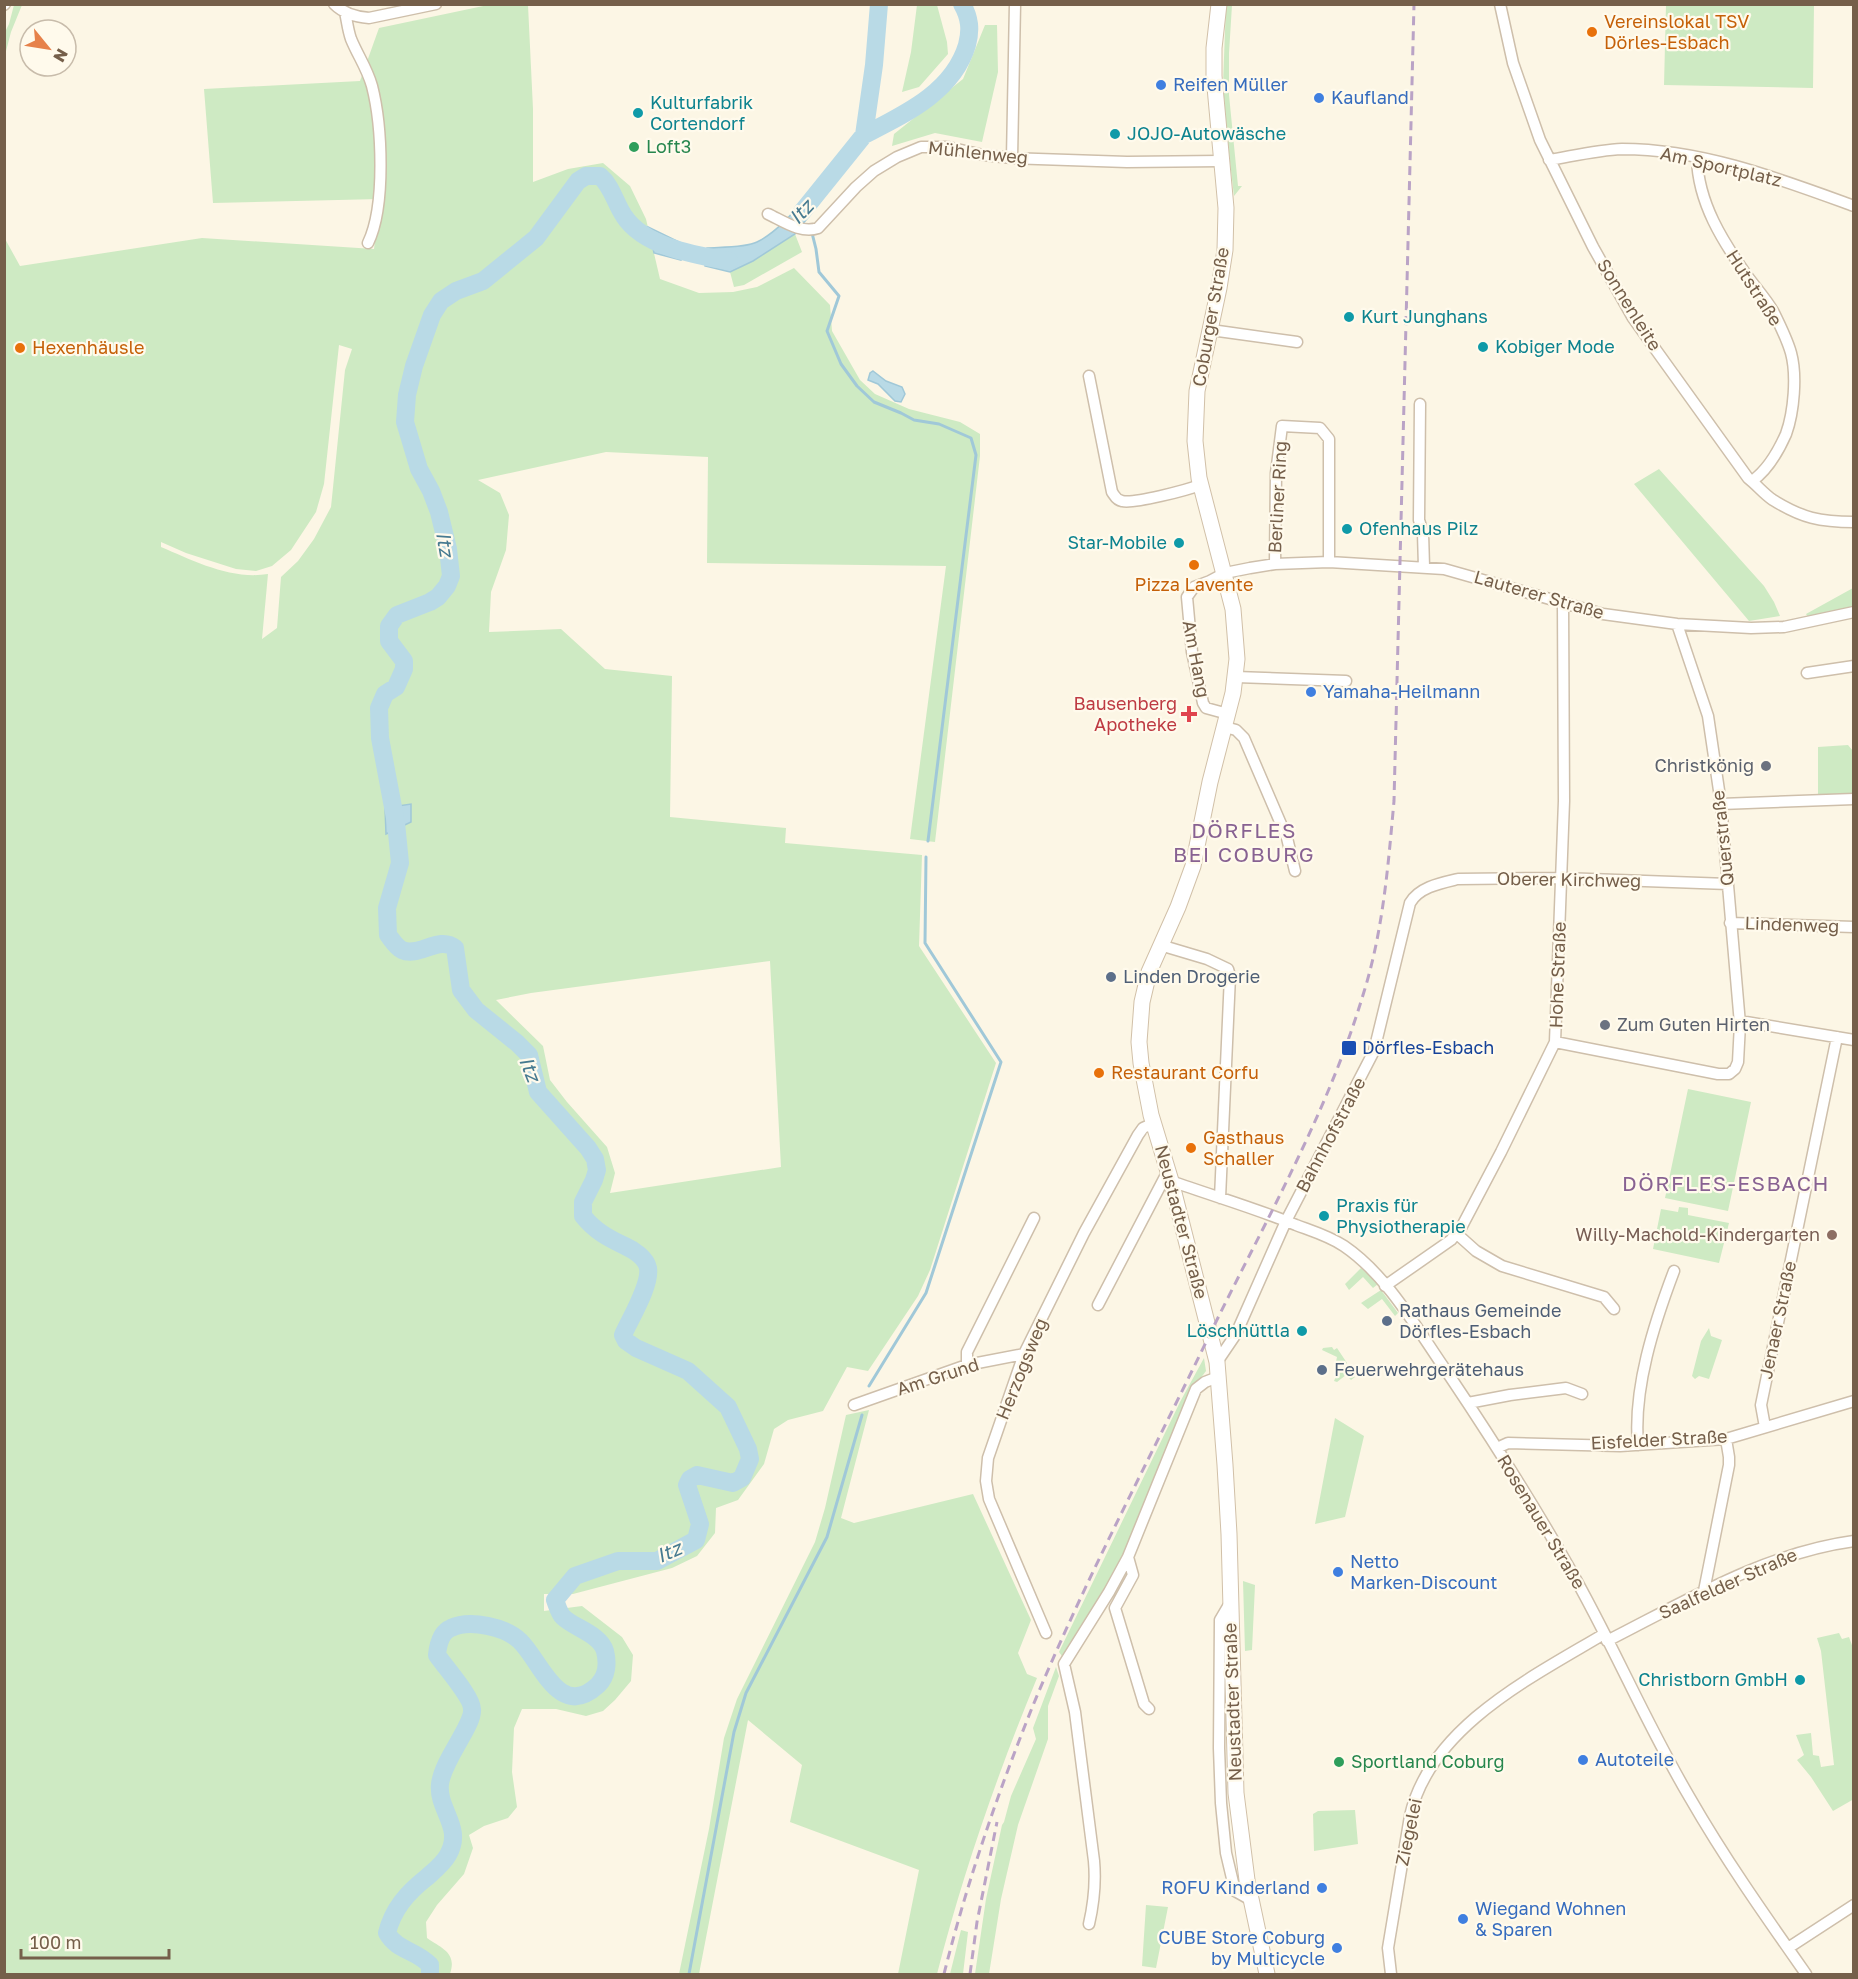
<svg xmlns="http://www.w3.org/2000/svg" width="1858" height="1979" font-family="'Golos Text',sans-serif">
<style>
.green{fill:#ceeac3;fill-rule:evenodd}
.water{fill:#b9dae6;stroke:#a0c8d8;stroke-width:1.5}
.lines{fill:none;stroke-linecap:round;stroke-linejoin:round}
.stream{stroke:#a0c8d8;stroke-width:3}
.river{stroke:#b9dae6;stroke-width:18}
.street-casing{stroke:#cebfab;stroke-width:13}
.secondary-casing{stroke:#d1c0a8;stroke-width:17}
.street{stroke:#fff;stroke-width:10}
.secondary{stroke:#fff;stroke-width:15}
.rail{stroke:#baa3c6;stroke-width:3;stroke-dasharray:9 6;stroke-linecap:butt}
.food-dot{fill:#e8710a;stroke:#fffaec;stroke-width:2}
.shop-dot{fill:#3f7fe0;stroke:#fffaec;stroke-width:2}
.culture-dot{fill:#0f9aa8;stroke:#fffaec;stroke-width:2}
.leisure-dot{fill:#2e9e5b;stroke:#fffaec;stroke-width:2}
.health-dot{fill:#e0444e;stroke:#fffaec;stroke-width:2}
.worship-dot{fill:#6b7280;stroke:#fffaec;stroke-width:2}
.service-dot{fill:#5c6f8a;stroke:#fffaec;stroke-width:2}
.transit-dot{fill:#1a4fb4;stroke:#fffaec;stroke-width:2}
.education-dot{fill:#8d6e63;stroke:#fffaec;stroke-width:2}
.labels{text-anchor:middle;stroke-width:4.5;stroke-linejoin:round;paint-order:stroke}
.food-label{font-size:18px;fill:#c56008;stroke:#fffaec;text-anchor:start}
.shop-label{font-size:18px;fill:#366cbe;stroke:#fffaec;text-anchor:start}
.culture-label{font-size:18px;fill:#0d838f;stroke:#fffaec;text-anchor:start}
.leisure-label{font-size:18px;fill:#27864d;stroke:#fffaec;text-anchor:start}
.street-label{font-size:18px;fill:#755f4a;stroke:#fffaec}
.health-label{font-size:18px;fill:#be3a42;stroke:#fffaec;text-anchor:end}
.worship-label{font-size:18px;fill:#5b616d;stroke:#fffaec;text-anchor:end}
.service-label{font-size:18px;fill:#4e5e75;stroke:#fffaec;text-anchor:start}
.transit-label{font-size:18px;fill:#164399;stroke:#fffaec;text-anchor:start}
.education-label{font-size:18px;fill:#785e54;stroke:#fffaec;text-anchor:end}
.water-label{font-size:20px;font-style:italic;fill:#467a90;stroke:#fffaec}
.quarter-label{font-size:21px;letter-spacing:1.5px;fill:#886292;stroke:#fffaec}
</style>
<rect width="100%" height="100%" fill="#fcf6e5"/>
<path class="green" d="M 14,5 L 22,5 L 11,32 L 5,55 L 5,32 L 9,24 Z
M 488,5 L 528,5 L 533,109 L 533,182 L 568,169 L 603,163 L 630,186 L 646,219 L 660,279 L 699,293 L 733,292 L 757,287 L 794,268 L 830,305 L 832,331 L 860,380 L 875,394 L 909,409 L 960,422 L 980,434 L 980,456 L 935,842 L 910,839 L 946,566 L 707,563 L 708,457 L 606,452 L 478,480 L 500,493 L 509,515 L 506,550 L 491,592 L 489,632 L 561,629 L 605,669 L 672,676 L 670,817 L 786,828 L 785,843 L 922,855 L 919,946 L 996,1063 L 930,1270 L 918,1296 L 868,1371 L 847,1367 L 823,1411 L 788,1420 L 774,1429 L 764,1464 L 738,1500 L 716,1508 L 715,1533 L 697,1556 L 672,1568 L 573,1594 L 544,1594 L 544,1611 L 582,1606 L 622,1637 L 633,1655 L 631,1681 L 615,1700 L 603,1711 L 586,1716 L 556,1709 L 522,1709 L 514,1728 L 512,1772 L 517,1807 L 508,1818 L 484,1826 L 469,1835 L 473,1848 L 464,1874 L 437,1905 L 426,1922 L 427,1938 C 443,1949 457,1953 450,1974 L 5,1974 L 4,237 L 20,266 L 202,238 L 374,249 L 380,199 L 213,203 L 204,89 L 360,81 L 379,28 ZM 339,345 L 352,349 L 345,370 L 331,507 L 314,539 L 298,561 L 281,577 L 277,628 L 262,639 L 268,574 C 231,580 194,561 161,547 L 161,542 L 186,553 L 236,569 L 256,571 L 272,566 L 291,550 L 316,512 L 324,484 ZM 770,961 L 781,1167 L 610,1193 L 615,1173 L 607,1147 L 567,1102 L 550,1080 L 543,1046 L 496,1000 L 531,993 Z
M 917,5 L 937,5 L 947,42 L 948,54 L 919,87 L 902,92 L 911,52 Z
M 1226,5 L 1232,5 L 1229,53 L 1229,95 L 1238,186 L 1242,186 L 1234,196 L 1227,136 L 1223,84 Z
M 1666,5 L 1814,5 L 1813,88 L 1664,85 Z
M 985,25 L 997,25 L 998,72 L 982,142 L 935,133 L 892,146 L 894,134 L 963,79 Z
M 795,234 L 802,252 L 744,285 L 734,287 L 730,272 L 753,261 Z
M 1659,469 L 1764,586 L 1774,602 L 1780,616 L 1749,621 L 1634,484 Z
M 1853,588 L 1853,607 L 1808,617 L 1806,614 Z
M 1848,745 L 1853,751 L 1853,796 L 1818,797 L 1818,747 Z
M 1688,1089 L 1751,1102 L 1728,1211 L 1665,1198 Z
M 1679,1207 L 1688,1208 L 1688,1215 L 1729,1223 L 1719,1263 L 1653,1249 L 1661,1209 L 1678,1212 Z
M 1361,1268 L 1378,1284 L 1373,1288 L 1363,1277 L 1349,1290 L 1345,1284 Z
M 1381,1290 L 1398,1313 L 1395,1316 L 1382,1299 L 1368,1309 L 1361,1303 Z
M 1709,1328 L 1711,1336 L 1722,1340 L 1709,1379 L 1699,1376 L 1695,1379 L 1692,1376 L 1701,1341 Z
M 1332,1347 L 1334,1350 L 1337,1348 L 1347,1363 L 1344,1366 L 1347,1370 L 1349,1369 L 1355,1377 L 1351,1380 L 1346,1375 L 1337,1382 L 1334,1381 L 1341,1365 L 1336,1362 L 1337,1357 L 1322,1350 L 1323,1348 Z
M 1204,1358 L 1206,1371 L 1191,1391 L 1126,1555 L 1064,1659 L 1059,1652 L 1180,1402 Z
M 869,1410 L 841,1518 L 854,1523 L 973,1494 L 1031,1620 L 1018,1653 L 1027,1674 L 1037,1678 C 997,1775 963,1873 937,1974 L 898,1974 L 919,1870 L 790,1822 L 802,1765 L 748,1720 L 699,1974 L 679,1974 L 709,1829 L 724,1738 L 737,1699 L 815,1542 L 825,1508 L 846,1415 Z
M 1335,1418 L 1364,1436 L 1345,1517 L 1315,1524 Z
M 1243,1581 L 1255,1585 L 1252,1650 L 1245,1651 Z
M 1839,1633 L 1842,1639 L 1849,1637 L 1853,1648 L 1854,1799 L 1833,1811 L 1811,1777 L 1797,1760 L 1804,1755 L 1796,1735 L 1811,1733 L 1813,1755 L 1819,1756 L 1821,1767 L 1834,1765 L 1821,1651 L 1817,1638 Z
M 1056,1667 L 1059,1676 L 1048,1706 L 1048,1739 L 1018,1825 L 1001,1899 L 989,1974 L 975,1974 L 986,1899 L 1002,1825 L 1004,1822 L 1011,1796 L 1036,1739 L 1033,1728 Z
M 1355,1810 L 1358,1844 L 1314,1851 L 1313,1814 L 1318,1811 Z
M 1146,1905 L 1168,1907 L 1156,1968 L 1142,1966 Z
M 961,1930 L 968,1932 L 963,1974 L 950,1974 Z"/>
<path class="water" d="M 815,187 L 821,201 L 795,234 L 753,261 L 730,272 L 705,266 L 707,248 C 720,247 745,248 757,242 C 781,230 798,206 815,187 Z
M 648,227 L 685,245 L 681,260 L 654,253 Z
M 873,371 L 886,381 L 902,387 L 905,394 L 901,402 L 895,401 L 878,384 L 868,380 L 870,373 Z
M 411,804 L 411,822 L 386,834 L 385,808 Z"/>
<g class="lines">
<path class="stream" d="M 812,233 L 816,249 L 819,272 L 839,296 L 827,331 L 841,364 L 857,386 L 874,402 L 901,413 L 914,420 L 939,424 L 971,438 L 976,455 L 928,841
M 869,1386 L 926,1293 L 1001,1062 L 925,943 L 926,857
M 689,1974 L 734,1732 L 746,1693 L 827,1537 L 862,1415"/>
<path class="river" d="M 864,135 C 905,114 953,92 967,45 C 971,30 970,18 962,4
M 802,212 L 864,135 L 874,65 L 879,4
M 430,1974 L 430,1965 C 416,1950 397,1951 387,1933 C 393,1909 407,1893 426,1878 C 434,1871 443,1864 448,1855 C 464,1827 437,1810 440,1784 C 443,1759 474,1725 472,1709 C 472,1697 445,1667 437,1655 C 438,1645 441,1632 451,1628 C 470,1619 506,1627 520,1641 C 541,1661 559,1721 598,1685 C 607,1676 608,1663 605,1651 C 600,1634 574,1628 563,1617 C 559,1613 557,1605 555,1600 L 575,1576 L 618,1561 L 657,1561 L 696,1540 L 700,1524 L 687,1485 L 690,1479 L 697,1475 L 733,1483 L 742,1478 L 750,1459 L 748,1449 L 728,1407 L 688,1371 L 636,1348 L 626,1341 L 623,1335 C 630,1319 651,1285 648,1268 C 646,1258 634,1250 625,1246 C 608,1238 595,1231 583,1216 L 583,1202 L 594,1180 L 597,1170 L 595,1159 L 588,1148 L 538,1092 L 529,1055 L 517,1043 L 476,1010 L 461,990 L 455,948 C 439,935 419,958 402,950 C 396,947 392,940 388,935 L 387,908 L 400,863 L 396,823 L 380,738 L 379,708 L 385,694 L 396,687 L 404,669 L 404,661 L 389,641 L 389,626 L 397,615 L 430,602 L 438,597 L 447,586 L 451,576 L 448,549 L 439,512 L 431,491 L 419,469 L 405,422 L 407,395 L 414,366 L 432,315 L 441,301 L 456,291 L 483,281 L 536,238 L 578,181 L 586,176 L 600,176 C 612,186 615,203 624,216 C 644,247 696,255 729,261"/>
<defs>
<path id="street" d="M 334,4 C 343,13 356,17 369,18 L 436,4
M 1500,4 L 1513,63 L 1540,140 L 1593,247 L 1633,318 L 1748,478 C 1757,485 1764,494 1773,500 C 1802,518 1820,522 1854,522
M 4,5 L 5,4
M 345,12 C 347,21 348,31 351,39 C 358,56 367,68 372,86 C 382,125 386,206 368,243
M 1012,158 L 1015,4
M 1697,158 C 1698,203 1723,242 1748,277 C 1756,288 1766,299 1773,311 C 1779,323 1787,339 1791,353 C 1797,375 1794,412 1786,434 C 1778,452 1768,470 1752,481
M 1549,160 C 1573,156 1598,150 1622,149 C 1702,149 1780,179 1854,206
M 768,214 C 783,221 801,234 818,228 L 856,187 L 874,171 L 897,157 L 921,147 L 948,147 L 983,155 L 1012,158 L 1127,162 L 1221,161
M 1211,330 L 1297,342
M 1089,376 L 1112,492 C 1115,496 1116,500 1122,501 C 1134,504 1187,490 1200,485
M 1420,404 L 1419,520 L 1423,533 L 1424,567
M 1275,564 L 1276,473 L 1282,426 L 1320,428 L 1329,439 L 1329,562
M 1807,673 L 1854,666
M 1236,677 L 1346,681
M 1228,714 L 1206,708 L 1203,703 L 1192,652 L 1187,597 L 1194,587 L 1210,581 L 1225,573 L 1250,568 L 1275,564 L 1329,562 L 1444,569 L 1603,614 L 1677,624 L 1751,628 L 1784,627 L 1854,612
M 1225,727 L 1236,730 L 1244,738 L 1287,838 L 1295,871
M 1721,804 L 1854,799
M 1730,923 L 1854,927
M 1160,945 L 1207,959 L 1228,969 L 1230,976 L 1220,1198
M 1740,1021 L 1854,1040
M 1555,1042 L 1718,1074 L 1729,1074 L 1735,1069 L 1738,1062 L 1740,1024 L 1721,804 L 1708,716 L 1677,624
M 1171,1181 C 1213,1196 1255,1208 1296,1225 C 1312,1231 1329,1236 1344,1246 C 1388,1276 1417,1329 1447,1372 C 1490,1436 1532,1502 1570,1569 C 1613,1644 1646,1724 1690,1798 C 1725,1859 1766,1917 1806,1974
M 1457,1234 L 1476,1251 L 1502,1266 L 1604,1297 L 1614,1309
M 1385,1286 L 1451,1240 L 1461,1228 L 1501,1152 L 1555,1042 L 1564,801 L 1563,604
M 1098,1305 L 1168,1171
M 1217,1362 L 1236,1334 L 1286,1221 L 1374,1051 L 1410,903 C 1419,887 1441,883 1458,879 L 1562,878 L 1728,884
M 967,1365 L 967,1352 L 1034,1218
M 1468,1403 L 1510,1395 L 1566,1388 L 1582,1394
M 854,1405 L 967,1365 L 1024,1354
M 1765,1427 L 1761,1405 L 1837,1037
M 1638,1445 C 1633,1388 1654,1324 1674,1271
M 1497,1448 L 1508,1443 L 1620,1446 L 1726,1439 L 1854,1401
M 1128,1557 L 1133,1575 L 1115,1608 L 1144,1704 L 1149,1709
M 1704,1591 L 1729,1465 L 1729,1457 L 1726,1439
M 1230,1603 L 1220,1620 L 1219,1748 L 1221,1803 L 1226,1853 L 1235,1891 L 1251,1900
M 1046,1633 L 989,1499 L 986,1481 L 988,1458 L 1024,1354 L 1084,1233 L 1138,1135 L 1143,1128 L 1154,1123
M 1607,1641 C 1686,1601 1765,1553 1854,1541
M 1089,1924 C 1094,1902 1096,1883 1094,1861 L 1075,1712 L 1064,1664 L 1109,1592 L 1128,1557 L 1196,1389 L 1205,1382 L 1218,1377
M 1788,1948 L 1854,1905
M 1391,1974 L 1388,1948 L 1410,1816 C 1430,1727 1532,1677 1604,1634"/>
<path id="secondary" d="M 1219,4 L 1214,48 L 1214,76 L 1226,208 L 1225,250 L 1219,288 L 1197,391 L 1195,441 L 1199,478 L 1233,609 L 1237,659 L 1233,693 L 1210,782 L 1193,866 L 1178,907 L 1149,972 L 1142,1002 L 1139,1042 L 1141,1063 L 1151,1115 L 1171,1181 L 1217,1362 L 1225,1465 L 1229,1534 L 1236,1793 L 1247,1880 L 1267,1974"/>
</defs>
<use href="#street" class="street-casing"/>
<use href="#secondary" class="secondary-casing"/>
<use href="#street" class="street"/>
<use href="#secondary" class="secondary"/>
<path class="rail" d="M 944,1974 C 967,1882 998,1792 1034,1703 C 1086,1578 1150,1458 1209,1336 C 1263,1225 1327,1115 1363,995 C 1383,932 1388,867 1394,801 L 1414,4
M 970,1974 L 977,1922 L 997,1822"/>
</g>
<g class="food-dot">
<circle cx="1592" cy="32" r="6"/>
<circle cx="20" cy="348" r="6"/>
<circle cx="1194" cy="565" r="6"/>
<circle cx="1099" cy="1073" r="6"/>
<circle cx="1191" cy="1148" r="6"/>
</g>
<g class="shop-dot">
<circle cx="1161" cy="85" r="6"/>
<circle cx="1319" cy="98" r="6"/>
<circle cx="1311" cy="692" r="6"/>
<circle cx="1338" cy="1572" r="6"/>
<circle cx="1583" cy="1760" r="6"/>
<circle cx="1322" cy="1888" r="6"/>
<circle cx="1463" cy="1919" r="6"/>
<circle cx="1337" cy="1948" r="6"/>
</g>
<g class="culture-dot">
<circle cx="638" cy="113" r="6"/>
<circle cx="1115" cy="134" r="6"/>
<circle cx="1349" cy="317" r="6"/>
<circle cx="1483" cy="347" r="6"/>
<circle cx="1347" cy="529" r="6"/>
<circle cx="1179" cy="543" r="6"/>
<circle cx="1324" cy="1216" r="6"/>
<circle cx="1302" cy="1331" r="6"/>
<circle cx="1800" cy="1680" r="6"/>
</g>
<g class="leisure-dot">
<circle cx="634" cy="147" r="6"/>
<circle cx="1339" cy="1762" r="6"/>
</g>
<path class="health-dot" d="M1186 705h6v6h6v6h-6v6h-6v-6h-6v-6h6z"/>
<g class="worship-dot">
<circle cx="1766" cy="766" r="6"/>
<circle cx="1605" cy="1025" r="6"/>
</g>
<g class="service-dot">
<circle cx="1111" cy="977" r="6"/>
<circle cx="1387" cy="1321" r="6"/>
<circle cx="1322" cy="1370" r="6"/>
</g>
<rect class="transit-dot" x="1341" y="1040" width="16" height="16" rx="3"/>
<circle class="education-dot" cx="1832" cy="1235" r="6"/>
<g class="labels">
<g class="food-label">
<text x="1604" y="28">Vereinslokal TSV<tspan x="1604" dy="21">Dörles-Esbach</tspan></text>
<text x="32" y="354">Hexenhäusle</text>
<text x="1194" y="591" text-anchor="middle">Pizza Lavente</text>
<text x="1111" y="1079">Restaurant Corfu</text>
<text x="1203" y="1144">Gasthaus<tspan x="1203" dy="21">Schaller</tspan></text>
</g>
<g class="shop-label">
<text x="1173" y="91">Reifen Müller</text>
<text x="1331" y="104">Kaufland</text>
<text x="1323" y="698">Yamaha-Heilmann</text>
<text x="1350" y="1568">Netto<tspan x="1350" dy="21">Marken-Discount</tspan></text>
<text x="1595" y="1766">Autoteile</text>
<text x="1310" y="1894" text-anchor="end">ROFU Kinderland</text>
<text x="1475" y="1915">Wiegand Wohnen<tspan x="1475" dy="21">&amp; Sparen</tspan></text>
<text x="1325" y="1944" text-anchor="end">CUBE Store Coburg<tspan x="1325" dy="21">by Multicycle</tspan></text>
</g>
<g class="culture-label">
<text x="650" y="109">Kulturfabrik<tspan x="650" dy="21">Cortendorf</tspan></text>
<text x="1127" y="140">JOJO-Autowäsche</text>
<text x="1361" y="323">Kurt Junghans</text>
<text x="1495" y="353">Kobiger Mode</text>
<text x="1359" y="535">Ofenhaus Pilz</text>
<text x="1167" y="549" text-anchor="end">Star-Mobile</text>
<text x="1336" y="1212">Praxis für<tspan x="1336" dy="21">Physiotherapie</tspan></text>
<text x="1290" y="1337" text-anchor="end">Löschhüttla</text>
<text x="1788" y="1686" text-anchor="end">Christborn GmbH</text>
</g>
<g class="leisure-label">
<text x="646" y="153">Loft3</text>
<text x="1351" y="1768">Sportland Coburg</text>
</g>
<g class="street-label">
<text transform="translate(978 153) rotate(6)" y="6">Mühlenweg</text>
<text transform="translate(1721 167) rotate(13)" y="6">Am Sportplatz</text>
<text transform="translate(1754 288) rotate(57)" y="6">Hutstraße</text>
<text transform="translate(1629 305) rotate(58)" y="6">Sonnenleite</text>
<text transform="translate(1211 317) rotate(-80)" y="6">Coburger Straße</text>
<text transform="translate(1278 497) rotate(-87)" y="6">Berliner Ring</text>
<text transform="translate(1539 595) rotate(16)" y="6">Lauterer Straße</text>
<text transform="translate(1196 659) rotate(79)" y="6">Am Hang</text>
<text transform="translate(1723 838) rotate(-96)" y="6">Querstraße</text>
<text transform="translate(1569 880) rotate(1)" y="6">Oberer Kirchweg</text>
<text transform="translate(1792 925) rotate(2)" y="6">Lindenweg</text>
<text transform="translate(1558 975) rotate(-88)" y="6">Hohe Straße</text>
<text transform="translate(1331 1135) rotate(-62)" y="6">Bahnhofstraße</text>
<text transform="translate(1181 1222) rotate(75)" y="6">Neustadter Straße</text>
<text transform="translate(1778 1320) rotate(-78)" y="6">Jenaer Straße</text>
<text transform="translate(1022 1369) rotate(-68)" y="6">Herzogsweg</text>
<text transform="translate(938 1377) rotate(-18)" y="6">Am Grund</text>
<text transform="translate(1659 1440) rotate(-3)" y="6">Eisfelder Straße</text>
<text transform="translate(1541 1522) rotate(59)" y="6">Rosenauer Straße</text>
<text transform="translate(1728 1584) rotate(-24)" y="6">Saalfelder Straße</text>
<text transform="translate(1233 1702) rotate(-92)" y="6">Neustadter Straße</text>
<text transform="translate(1409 1832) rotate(-78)" y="6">Ziegelei</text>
</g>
<g class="health-label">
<text x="1177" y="710">Bausenberg<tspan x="1177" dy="21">Apotheke</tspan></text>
</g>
<g class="worship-label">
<text x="1754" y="772">Christkönig</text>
<text x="1617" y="1031" text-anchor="start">Zum Guten Hirten</text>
</g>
<g class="service-label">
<text x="1123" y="983">Linden Drogerie</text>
<text x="1399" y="1317">Rathaus Gemeinde<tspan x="1399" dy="21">Dörfles-Esbach</tspan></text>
<text x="1334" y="1376">Feuerwehrgerätehaus</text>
</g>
<g class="transit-label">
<text x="1362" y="1054">Dörfles-Esbach</text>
</g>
<g class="education-label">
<text x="1820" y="1241">Willy-Machold-Kindergarten</text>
</g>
<g class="water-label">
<text transform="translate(801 212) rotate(-47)" y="7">Itz</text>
<text transform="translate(445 544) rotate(80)" y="7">Itz</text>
<text transform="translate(530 1069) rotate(68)" y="7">Itz</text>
<text transform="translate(669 1552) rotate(-23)" y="7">Itz</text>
</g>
<g class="quarter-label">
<text x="1244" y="838">DÖRFLES<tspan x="1244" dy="24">BEI COBURG</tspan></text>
<text x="1726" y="1191">DÖRFLES-ESBACH</text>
</g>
</g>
<rect width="1858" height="1979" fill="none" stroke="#755f4a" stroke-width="12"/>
<g transform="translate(48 48) rotate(120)"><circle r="28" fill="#fffaec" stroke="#c8bcab" stroke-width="1.5"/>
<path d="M0-4.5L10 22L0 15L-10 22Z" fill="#e6814a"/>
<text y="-9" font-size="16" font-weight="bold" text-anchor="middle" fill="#755f4a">N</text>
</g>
<path d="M21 1949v9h148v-9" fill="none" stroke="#755f4a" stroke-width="3"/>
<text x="30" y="1949" font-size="18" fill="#755f4a" stroke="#fffaec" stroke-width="4.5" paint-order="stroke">100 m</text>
</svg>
